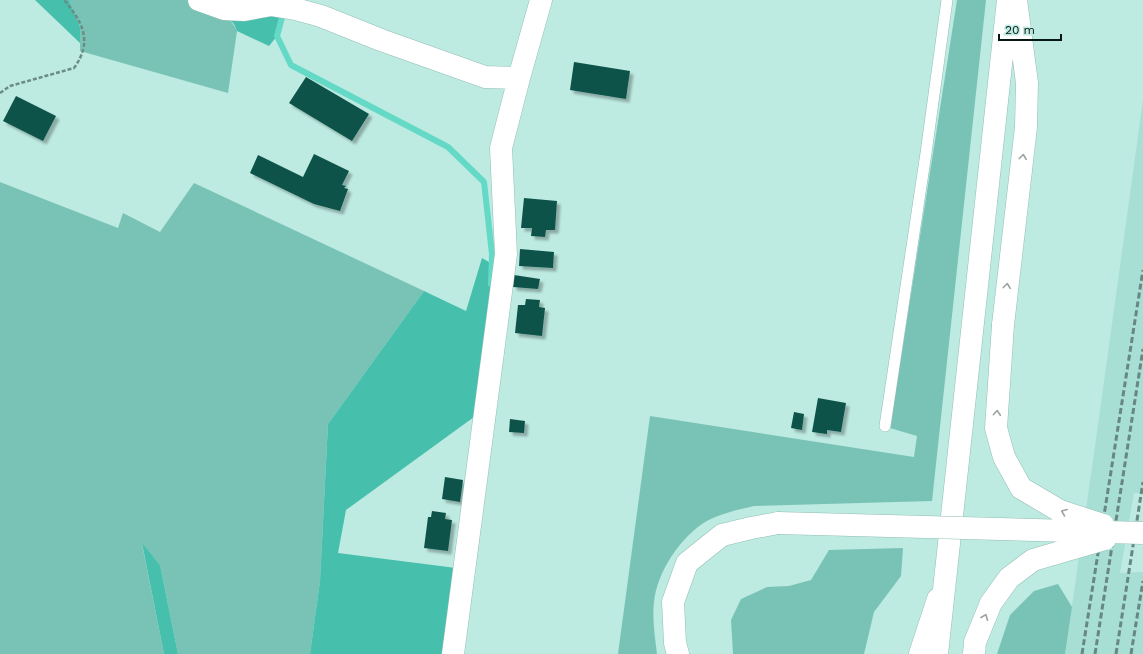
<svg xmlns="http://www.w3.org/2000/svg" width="1143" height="654" font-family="'Work Sans',sans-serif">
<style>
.built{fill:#a8dfd4}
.green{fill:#79c3b6}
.forest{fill:#47bfad}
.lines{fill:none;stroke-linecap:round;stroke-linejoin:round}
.stream{stroke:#64d9c6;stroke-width:6}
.building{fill:#0f5349;filter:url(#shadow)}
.lane-casing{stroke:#92beb5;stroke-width:12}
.street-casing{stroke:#92beb5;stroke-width:23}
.secondary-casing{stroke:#92beb5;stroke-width:23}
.path{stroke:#6c8c86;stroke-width:2.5;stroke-dasharray:4 2;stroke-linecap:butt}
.lane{stroke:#fff;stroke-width:11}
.street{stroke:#fff;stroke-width:22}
.secondary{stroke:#fff;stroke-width:22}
.rail{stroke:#678782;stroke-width:3;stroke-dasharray:6 3;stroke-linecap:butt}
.street-bridge-casing{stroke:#92beb5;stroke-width:23;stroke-linecap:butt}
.street-bridge{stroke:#fff;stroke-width:22}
.oneway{stroke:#9ba2a1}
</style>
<defs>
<filter id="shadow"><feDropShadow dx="3.5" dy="3.5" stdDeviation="1" flood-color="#0004"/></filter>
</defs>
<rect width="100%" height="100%" fill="#bdeae1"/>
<path class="built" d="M 1143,100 L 1143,493 L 1134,493 L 1120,573 L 1143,572 L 1143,654 L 1065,654 L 1094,454 Z"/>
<path class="green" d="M 69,0 L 206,0 C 218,8 231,18 237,31 L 228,93 L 80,51 L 80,27 Z
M 957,0 L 986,0 L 932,501 L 754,506 C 737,510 717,514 702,524 C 678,541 657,573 654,602 C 652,619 655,637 657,654 L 618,654 L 650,416 L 914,457 L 917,436 L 890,428 Z
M 0,182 L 118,228 L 123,213 L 160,232 L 194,183 L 424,291 L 328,424 L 320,581 L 310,654 L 178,654 L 160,565 L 142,544 L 164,654 L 0,654 Z
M 903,548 L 901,576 L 874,612 L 864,654 L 733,654 L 731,620 L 741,599 L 767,587 L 789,586 L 811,580 L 829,550 Z
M 1058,584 L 1072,607 L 1065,654 L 997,654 L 1010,615 L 1034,591 Z"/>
<path class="forest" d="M 35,0 L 69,0 L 80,27 L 80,43 Z
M 284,0 L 277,36 L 269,46 L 237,31 L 234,24 L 217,7 Z
M 482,258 L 501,269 L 474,417 L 346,510 L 338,553 L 456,568 L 443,654 L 310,654 L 320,581 L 328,424 L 424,291 L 466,311 Z
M 142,543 L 160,565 L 178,654 L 164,654 Z"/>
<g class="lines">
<path class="stream" d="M 284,10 L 277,36 L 291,65 L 448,147 L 484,182 L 492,254 L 491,284"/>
</g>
<path class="building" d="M 574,62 L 630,71 L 626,99 L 570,90 Z
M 306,77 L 369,114 L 352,141 L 289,103 Z
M 16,96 L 56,116 L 43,141 L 3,121 Z
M 314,154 L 349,171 L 342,185 L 346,186 L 344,188 L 348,189 L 340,211 L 314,204 L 250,173 L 258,155 L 303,177 Z
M 524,198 L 557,201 L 555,230 L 546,230 L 545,237 L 531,236 L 532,228 L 521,228 Z
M 520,249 L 554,252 L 553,268 L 519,266 Z
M 514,275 L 540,279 L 538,289 L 513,287 Z
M 526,299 L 540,300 L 539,307 L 545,308 L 542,336 L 515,333 L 518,305 L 525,305 Z
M 818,398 L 846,403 L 841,432 L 827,430 L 827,434 L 812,432 Z
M 794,412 L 804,414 L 802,430 L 791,428 Z
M 510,419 L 525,421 L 524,433 L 509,432 Z
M 445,477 L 463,480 L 460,502 L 442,499 Z
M 432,511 L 446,513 L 445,519 L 452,520 L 448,551 L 424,548 L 428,517 L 431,517 Z"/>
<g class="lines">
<defs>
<path id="lane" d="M 885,426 L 926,153 L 947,0"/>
<path id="street" d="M 199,0 L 224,9 L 244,10 L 271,5 L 295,9 L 321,16 L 381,40 L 485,77 L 519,78
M 453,654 L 506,254 L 501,148 L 519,78 L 541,0
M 678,654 L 675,643 L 673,602 L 687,563 L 722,535 L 751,528 L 778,523
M 920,654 L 938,599"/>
<path id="secondary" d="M 1003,325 L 1026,127 L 1027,83 L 1016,0
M 937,654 L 1008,0"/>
</defs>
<use href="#lane" class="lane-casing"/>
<use href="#street" class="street-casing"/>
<use href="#secondary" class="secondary-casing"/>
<path class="path" d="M 0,93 L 10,86 L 74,68 C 93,42 83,22 64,0"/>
<use href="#lane" class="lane"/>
<use href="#street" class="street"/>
<use href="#secondary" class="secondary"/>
<path class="rail" d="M 1082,654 L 1143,270
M 1095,654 L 1143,349
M 1116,654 L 1143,482
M 1131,654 L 1143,581"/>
<defs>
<path id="street-bridge" d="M 1003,325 L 996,428 L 1004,457 L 1021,488 L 1060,511 L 1103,525
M 778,523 L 1143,533
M 974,654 L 975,642 L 991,603 L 1009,578 L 1033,560 L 1105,539"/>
</defs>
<use href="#street-bridge" class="street-bridge-casing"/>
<use href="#street-bridge" class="street-bridge"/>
</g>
<defs><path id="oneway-chevron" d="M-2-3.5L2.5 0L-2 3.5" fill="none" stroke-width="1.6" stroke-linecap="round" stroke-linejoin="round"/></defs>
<g class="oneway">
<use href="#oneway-chevron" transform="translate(1023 157) rotate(-83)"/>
<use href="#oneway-chevron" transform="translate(1007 286) rotate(-83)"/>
<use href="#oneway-chevron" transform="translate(997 413) rotate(-86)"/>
<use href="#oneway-chevron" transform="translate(1064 512) rotate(-159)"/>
<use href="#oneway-chevron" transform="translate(985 617) rotate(-68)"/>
</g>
<path d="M999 34v6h62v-6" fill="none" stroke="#061715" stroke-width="2"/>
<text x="1005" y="34" font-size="12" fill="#061715" stroke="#bdeae1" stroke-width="3" paint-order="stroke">20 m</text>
</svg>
